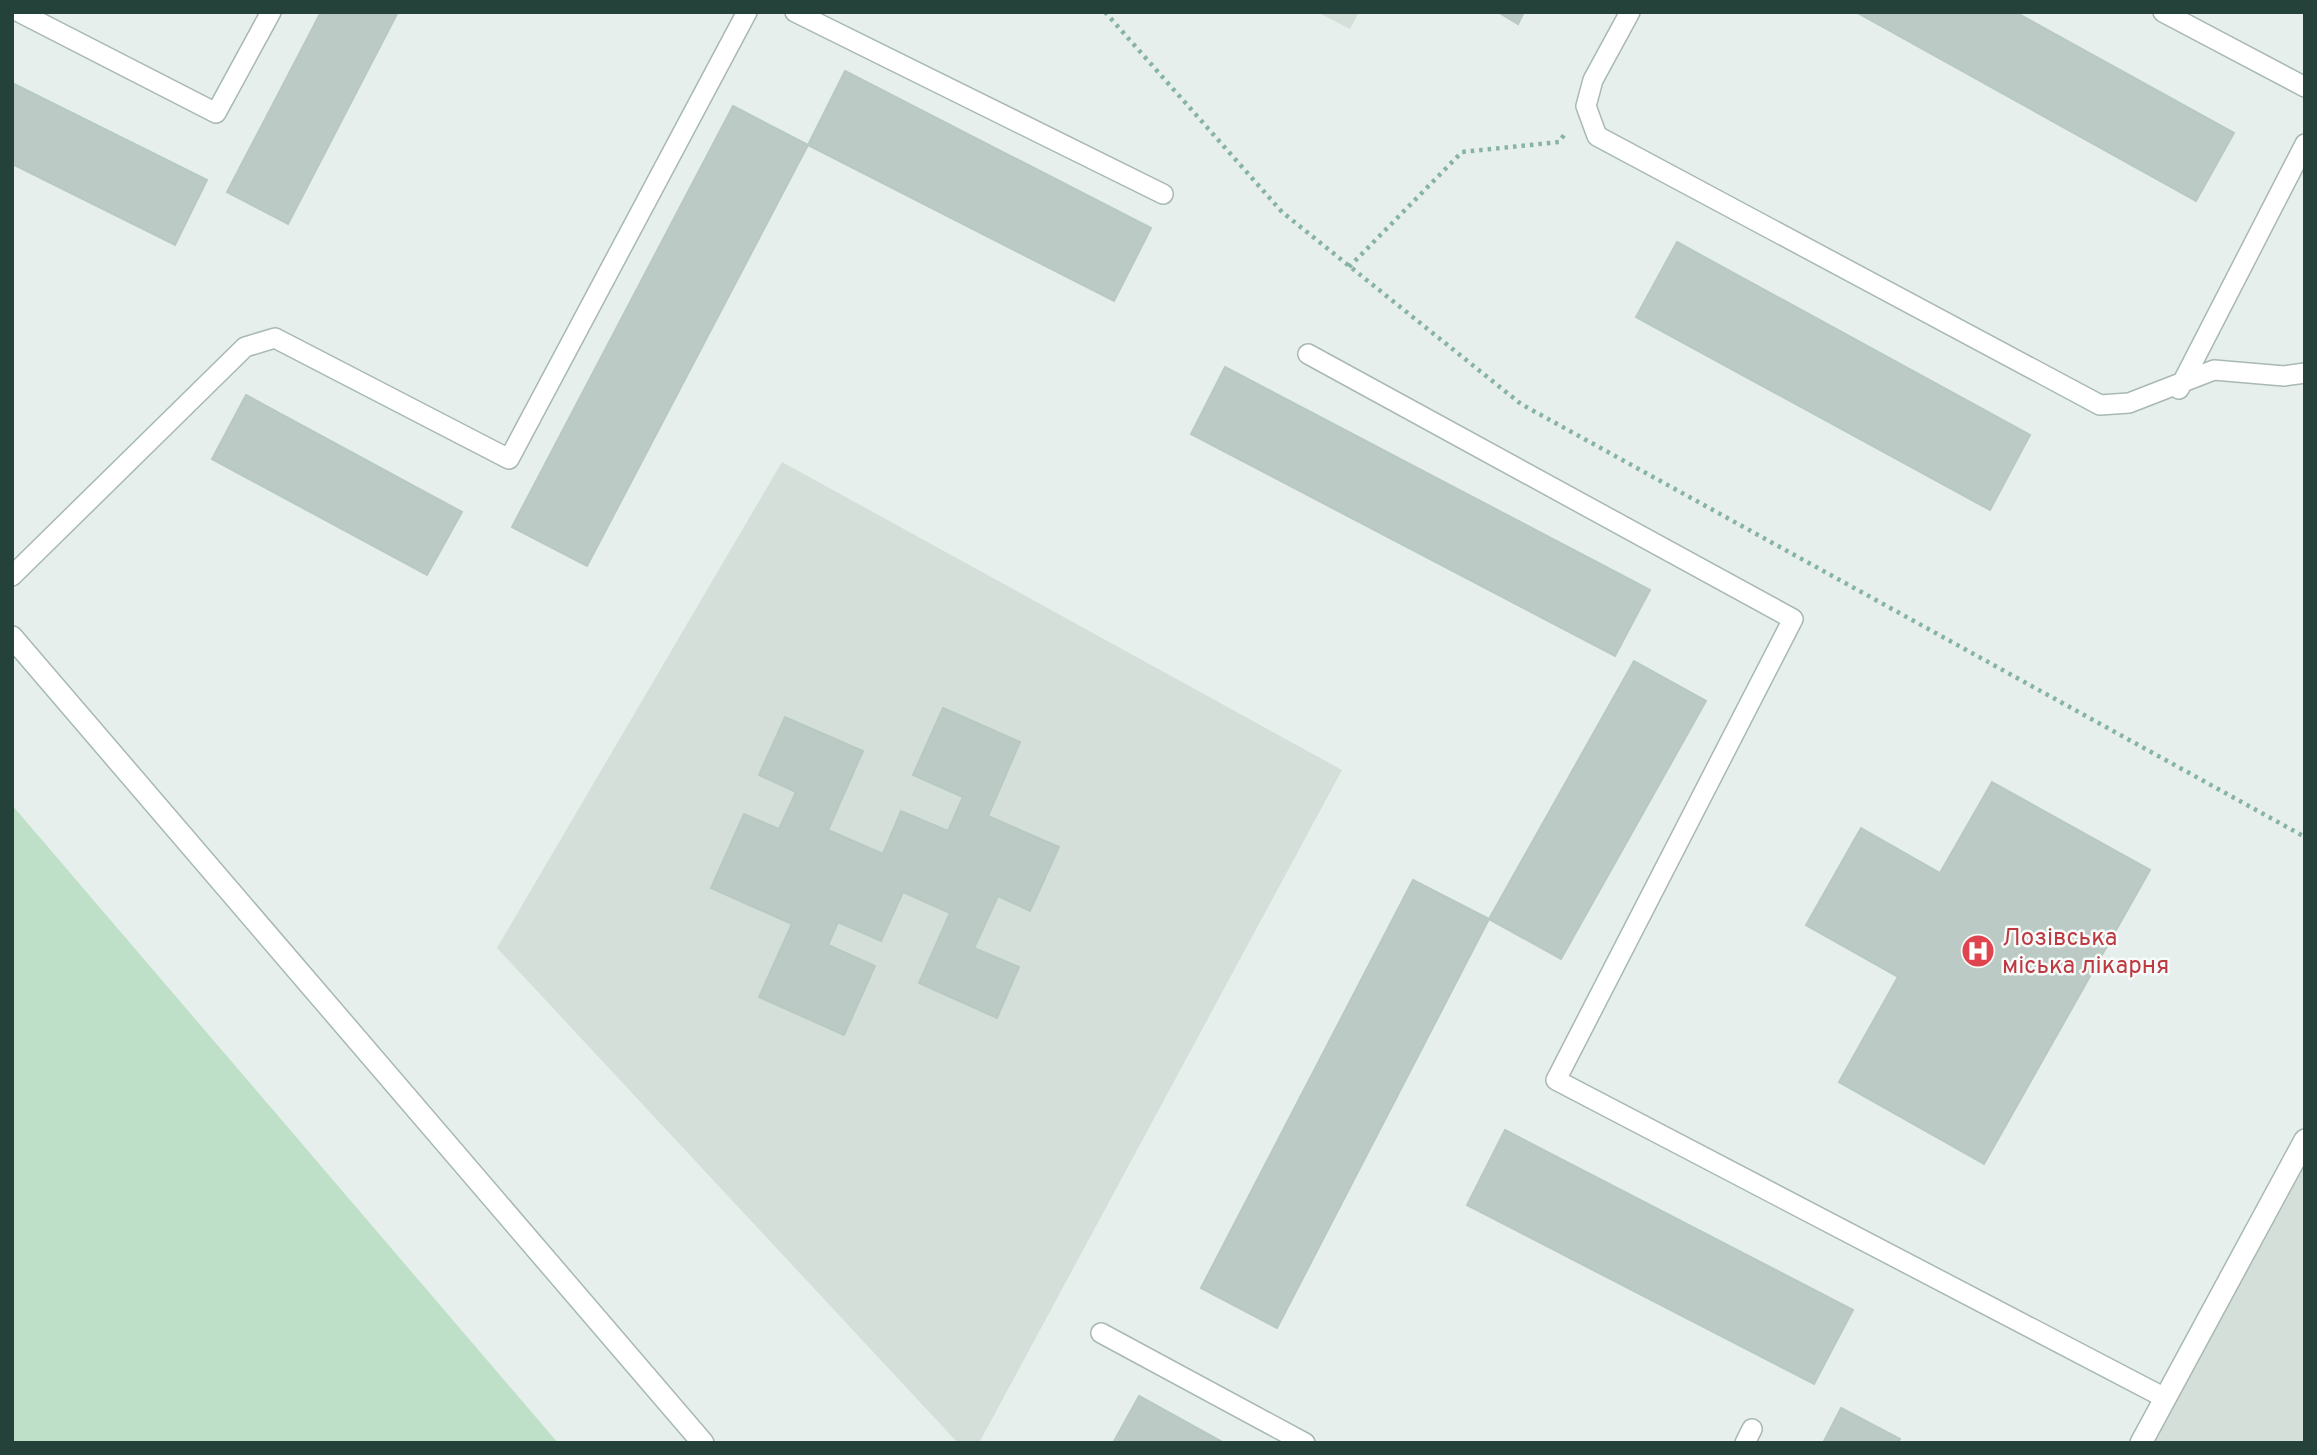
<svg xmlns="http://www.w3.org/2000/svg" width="2317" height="1455" font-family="Overpass,sans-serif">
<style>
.built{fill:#d4dfda}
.green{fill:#bfe0c8}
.building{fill:#bbcac4;stroke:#b8c9c2;stroke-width:2}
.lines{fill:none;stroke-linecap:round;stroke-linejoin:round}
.service-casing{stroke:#a8b8b2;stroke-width:22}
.minor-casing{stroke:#a8b8b2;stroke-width:24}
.path{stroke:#86b3a5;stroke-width:4.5;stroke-dasharray:3.5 5;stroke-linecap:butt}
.service{stroke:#fff;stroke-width:19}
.minor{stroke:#fff;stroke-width:21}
.labels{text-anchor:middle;stroke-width:5;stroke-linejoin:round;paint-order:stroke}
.health-label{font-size:24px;fill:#be3a42;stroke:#f7fbf9;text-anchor:start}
</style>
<rect width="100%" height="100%" fill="#e6efeb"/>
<path class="built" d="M 1317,12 L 1359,12 L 1350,29 Z
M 782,462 L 1342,770 L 979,1443 L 958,1443 L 497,948 Z
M 2305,1140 L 2305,1443 L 2141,1443 Z"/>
<path class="green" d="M 12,805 L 558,1443 L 12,1443 Z"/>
<path class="building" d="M 321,12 L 398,12 L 288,224 L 227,192 Z
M 1498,12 L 1524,12 L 1518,24 Z
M 1856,12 L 2015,12 L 2234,133 L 2196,201 Z
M 845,71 L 1151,228 L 1114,301 L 808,145 Z
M 12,83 L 207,180 L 175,245 L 12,164 Z
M 733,106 L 808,145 L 587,566 L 512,527 Z
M 1677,242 L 2030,435 L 1990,510 L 1636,317 Z
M 1225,367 L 1650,590 L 1615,656 L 1191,434 Z
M 246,395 L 462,512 L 427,575 L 212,459 Z
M 1634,661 L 1706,701 L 1561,959 L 1489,919 Z
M 943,708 L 1020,742 L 988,816 L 1059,847 L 1030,911 L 998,896 L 974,948 L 1019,967 L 997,1018 L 919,983 L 950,913 L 903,892 L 881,941 L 838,922 L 828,945 L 875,966 L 844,1035 L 759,997 L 792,924 L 711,888 L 744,814 L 779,829 L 796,792 L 759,775 L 785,717 L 863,751 L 828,830 L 883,854 L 901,811 L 948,831 L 963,797 L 913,775 Z
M 1992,782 L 2150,870 L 1984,1164 L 1839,1082 L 1898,977 L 1806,925 L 1861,828 L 1940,873 Z
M 1413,880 L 1489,919 L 1277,1328 L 1201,1288 Z
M 1505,1130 L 1853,1310 L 1814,1384 L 1467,1205 Z
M 1139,1396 L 1224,1443 L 1113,1443 Z
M 1841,1408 L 1900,1439 L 1898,1443 L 1823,1443 Z"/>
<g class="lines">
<defs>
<path id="service" d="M 19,12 L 216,113 L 271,12
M 795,12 L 1163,194
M 1630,12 L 1593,80 L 1586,106 L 1597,136 L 2100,405 L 2129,403 L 2214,370 L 2284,376 L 2305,373
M 2163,12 L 2305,87
M 1308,354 L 1793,619 L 1556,1080 L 2165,1398
M 2179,389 L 2305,144
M 12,576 L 245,347 L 275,338 L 509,459 L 747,12
M 1101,1333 L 1305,1443
M 1745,1443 L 1752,1429"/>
<path id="minor" d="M 12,637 L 703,1443
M 2141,1443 L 2305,1140"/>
</defs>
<use href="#service" class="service-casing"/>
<use href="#minor" class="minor-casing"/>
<path class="path" d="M 1105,12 L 1282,212 L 1521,404 L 2305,837
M 1349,267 L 1462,152 L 1559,142 L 1564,135"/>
<use href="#service" class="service"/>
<use href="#minor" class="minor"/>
</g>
<defs>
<symbol id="hospital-disc" viewBox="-11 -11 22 22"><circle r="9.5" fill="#e0444e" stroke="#f7fbf9"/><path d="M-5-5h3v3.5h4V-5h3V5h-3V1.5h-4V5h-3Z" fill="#fff"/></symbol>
</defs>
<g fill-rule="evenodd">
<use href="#hospital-disc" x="1959" y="932" width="38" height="38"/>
</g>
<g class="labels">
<g class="health-label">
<text x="2002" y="945">Лозівська<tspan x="2002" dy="28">міська лікарня</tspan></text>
</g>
</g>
<rect width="2317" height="1455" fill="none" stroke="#24423a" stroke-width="28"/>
</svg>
